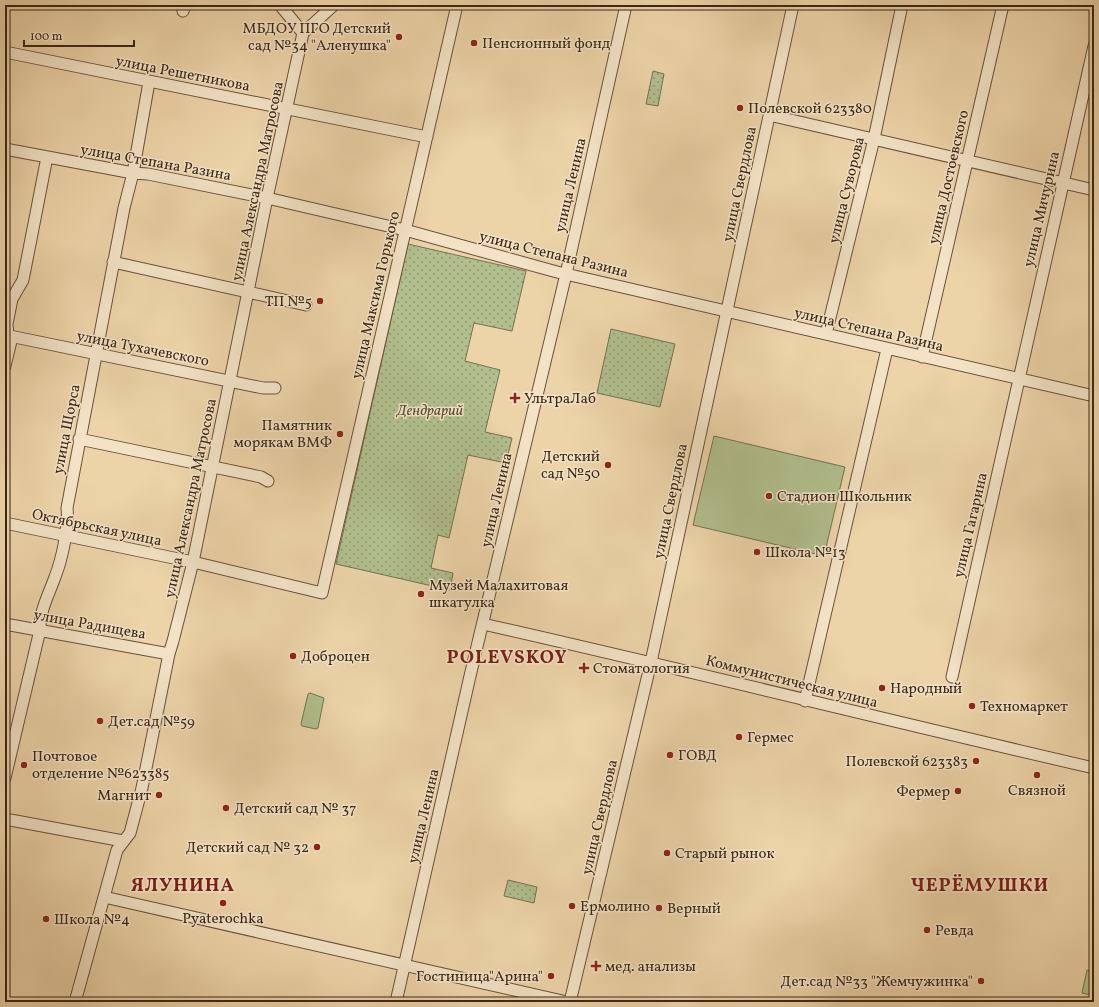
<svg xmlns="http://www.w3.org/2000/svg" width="1099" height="1007" font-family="Vollkorn,serif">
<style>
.green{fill:#b1be8d;stroke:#767252}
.park{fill:url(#park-dots);stroke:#767252}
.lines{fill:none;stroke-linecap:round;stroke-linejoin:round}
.minor-casing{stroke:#68523b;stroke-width:13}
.minor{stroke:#f3e2c6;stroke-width:11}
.poi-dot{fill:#8f2418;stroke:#f3e2c6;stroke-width:1.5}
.labels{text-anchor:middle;stroke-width:3;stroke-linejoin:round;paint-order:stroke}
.poi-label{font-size:15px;fill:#3c2717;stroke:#f3e2c6;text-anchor:start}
.street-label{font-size:15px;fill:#3c2717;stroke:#f3e2c6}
.park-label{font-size:15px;font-style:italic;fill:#594d34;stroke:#f3e2c6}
.district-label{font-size:19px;font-weight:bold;letter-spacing:1px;fill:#7a1f14;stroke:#f3e2c6}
</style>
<defs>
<pattern id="park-dots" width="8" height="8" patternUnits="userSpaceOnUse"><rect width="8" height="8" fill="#b1be8d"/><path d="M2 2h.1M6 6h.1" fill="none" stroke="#919a72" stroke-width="1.8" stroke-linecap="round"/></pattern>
</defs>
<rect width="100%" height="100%" fill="#ecd3a8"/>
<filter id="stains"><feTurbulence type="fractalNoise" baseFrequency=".005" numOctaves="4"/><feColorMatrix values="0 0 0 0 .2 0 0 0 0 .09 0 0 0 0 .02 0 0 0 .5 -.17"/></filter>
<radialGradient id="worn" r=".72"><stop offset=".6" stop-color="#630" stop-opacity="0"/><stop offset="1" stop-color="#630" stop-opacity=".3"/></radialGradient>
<path class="green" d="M 714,436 L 845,467 L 824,556 L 693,525 Z
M 310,693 L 324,698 L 318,728 L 316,729 L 302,726 L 301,724 L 308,694 Z
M 1087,970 L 1094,972 L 1094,996 L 1082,993 Z"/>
<path class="park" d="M 653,71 L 664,74 L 658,106 L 646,104 Z
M 408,244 L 526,271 L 512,331 L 474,323 L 465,361 L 500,370 L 485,432 L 512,438 L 506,463 L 468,455 L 449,538 L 438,535 L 431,568 L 453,573 L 450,590 L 336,564 Z
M 611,329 L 675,344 L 660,407 L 597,393 Z
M 508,880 L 537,887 L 534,903 L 504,896 Z"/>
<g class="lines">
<defs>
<path id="minor" d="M 280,5 L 303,33
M 183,11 L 185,5
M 5,52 L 427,137
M 769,115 L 1094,190
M 5,149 L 133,173 L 148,174 L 267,198 L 405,230 L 557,272 L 1094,396
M 113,262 L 306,305
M 826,334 L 874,139 L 902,5
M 5,335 L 263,388 L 275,388
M 8,336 L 7,324 L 12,299 L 23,280 L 47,157
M 922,357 L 1003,5
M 5,366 L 12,337
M 79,439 L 261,477 L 268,481
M 5,523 L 193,562 L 322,593 L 457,5
M 5,624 L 169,654
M 483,624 C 687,670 890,721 1094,768
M 952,677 L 1094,46
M 805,701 L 887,349
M 5,778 L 40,630 C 39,612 49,594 55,577 C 62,559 69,527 67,508 L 124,208 L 133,173 L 149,82
M 5,819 L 123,841
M 104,897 L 567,1002
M 75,1002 L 117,850 L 130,833 L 142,788 L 169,654 L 173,641 L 193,562 L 267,198 L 303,33 L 334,5
M 396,1002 L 470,676 L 566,274 L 626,5
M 570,1002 L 651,662 L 793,5"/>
</defs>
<use href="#minor" class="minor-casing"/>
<use href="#minor" class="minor"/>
</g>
<g class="poi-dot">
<circle cx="399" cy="37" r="4"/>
<circle cx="474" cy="43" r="4"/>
<circle cx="740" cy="108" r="4"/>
<circle cx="320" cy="301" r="4"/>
<path d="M513 392h4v4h4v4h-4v4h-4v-4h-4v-4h4z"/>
<circle cx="340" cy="434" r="4"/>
<circle cx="608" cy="465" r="4"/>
<circle cx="769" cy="496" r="4"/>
<circle cx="757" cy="552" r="4"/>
<circle cx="421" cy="594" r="4"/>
<circle cx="293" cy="656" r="4"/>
<path d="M582 662h4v4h4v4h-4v4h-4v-4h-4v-4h4z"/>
<circle cx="882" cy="688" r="4"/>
<circle cx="972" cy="706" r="4"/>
<circle cx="100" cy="721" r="4"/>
<circle cx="739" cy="737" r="4"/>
<circle cx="670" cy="755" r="4"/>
<circle cx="976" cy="761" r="4"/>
<circle cx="24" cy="765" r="4"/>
<circle cx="1037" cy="775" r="4"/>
<circle cx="958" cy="791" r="4"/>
<circle cx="159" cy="795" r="4"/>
<circle cx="226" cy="808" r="4"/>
<circle cx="317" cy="847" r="4"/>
<circle cx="667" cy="853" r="4"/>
<circle cx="223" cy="903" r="4"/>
<circle cx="572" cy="906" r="4"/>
<circle cx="659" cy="908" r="4"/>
<circle cx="46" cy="919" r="4"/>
<circle cx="927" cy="930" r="4"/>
<path d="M594 960h4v4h4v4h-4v4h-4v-4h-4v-4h4z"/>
<circle cx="551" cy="976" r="4"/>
<circle cx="981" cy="981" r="4"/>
</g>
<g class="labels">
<g class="poi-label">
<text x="391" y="33" text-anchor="end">МБДОУ ПГО Детский<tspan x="391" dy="17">сад №34 "Аленушка"</tspan></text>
<text x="482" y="48">Пенсионный фонд</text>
<text x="748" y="113">Полевской 623380</text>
<text x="312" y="306" text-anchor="end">ТП №5</text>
<text x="524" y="403">УльтраЛаб</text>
<text x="332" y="430" text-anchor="end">Памятник<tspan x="332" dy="17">морякам ВМФ</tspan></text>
<text x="600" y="461" text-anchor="end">Детский<tspan x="600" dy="17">сад №50</tspan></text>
<text x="777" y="501">Стадион Школьник</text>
<text x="765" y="557">Школа №13</text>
<text x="429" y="590">Музей Малахитовая<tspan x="429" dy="17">шкатулка</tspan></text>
<text x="301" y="661">Доброцен</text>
<text x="593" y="673">Стоматология</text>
<text x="890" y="693">Народный</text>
<text x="980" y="711">Техномаркет</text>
<text x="108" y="726">Дет.сад №59</text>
<text x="747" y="742">Гермес</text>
<text x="678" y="760">ГОВД</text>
<text x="32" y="761">Почтовое<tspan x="32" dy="17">отделение №623385</tspan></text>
<text x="968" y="766" text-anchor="end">Полевской 623383</text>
<text x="1037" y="795" text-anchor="middle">Связной</text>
<text x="950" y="796" text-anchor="end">Фермер</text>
<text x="151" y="800" text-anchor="end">Магнит</text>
<text x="234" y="813">Детский сад № 37</text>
<text x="309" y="852" text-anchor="end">Детский сад № 32</text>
<text x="675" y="858">Старый рынок</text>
<text x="580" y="911">Ермолино</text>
<text x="667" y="913">Верный</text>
<text x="223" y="923" text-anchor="middle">Pyaterochka</text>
<text x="54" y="924">Школа №4</text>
<text x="935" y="935">Ревда</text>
<text x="605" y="971">мед. анализы</text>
<text x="543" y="981" text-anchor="end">Гостиница"Арина"</text>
<text x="973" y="986" text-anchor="end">Дет.сад №33 "Жемчужинка"</text>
</g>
<g class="street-label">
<text transform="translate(183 73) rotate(11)" y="5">улица Решетникова</text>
<text transform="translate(156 162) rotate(10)" y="5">улица Степана Разина</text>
<text transform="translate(948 177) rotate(-77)" y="5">улица Достоевского</text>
<text transform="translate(257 181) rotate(-78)" y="5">улица Александра Матросова</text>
<text transform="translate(739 184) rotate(-78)" y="5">улица Свердлова</text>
<text transform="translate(570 185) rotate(-77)" y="5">улица Ленина</text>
<text transform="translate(846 190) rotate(-76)" y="5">улица Суворова</text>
<text transform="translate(1041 209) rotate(-77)" y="5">улица Мичурина</text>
<text transform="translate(554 254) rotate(14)" y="5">улица Степана Разина</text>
<text transform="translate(375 295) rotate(-77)" y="5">улица Максима Горького</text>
<text transform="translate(869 329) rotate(13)" y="5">улица Степана Разина</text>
<text transform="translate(143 348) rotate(11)" y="5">улица Тухачевского</text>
<text transform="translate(66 429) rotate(-79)" y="5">улица Щорса</text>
<text transform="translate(190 498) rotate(-78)" y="5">улица Александра Матросова</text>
<text transform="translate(496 500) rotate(-77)" y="5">улица Ленина</text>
<text transform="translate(670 501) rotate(-78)" y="5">улица Свердлова</text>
<text transform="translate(970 525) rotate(-77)" y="5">улица Гагарина</text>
<text transform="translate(97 527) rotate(12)" y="5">Октябрьская улица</text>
<text transform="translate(90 624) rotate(10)" y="5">улица Радищева</text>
<text transform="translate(792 681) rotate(14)" y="5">Коммунистическая улица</text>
<text transform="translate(423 816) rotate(-77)" y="5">улица Ленина</text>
<text transform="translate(599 817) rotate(-77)" y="5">улица Свердлова</text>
</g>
<g class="park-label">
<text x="430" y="415">Дендрарий</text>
</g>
<g class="district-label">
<text x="507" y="663">POLEVSKOY</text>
<text x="183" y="891">ЯЛУНИНА</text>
<text x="980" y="891">ЧЕРЁМУШКИ</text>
</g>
</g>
<rect width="1099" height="1007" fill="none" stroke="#ecd3a8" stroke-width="20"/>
<rect x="6" y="6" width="1087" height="995" fill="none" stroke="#3c2717" stroke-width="2"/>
<rect x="10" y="10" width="1079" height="987" fill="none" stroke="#3c2717"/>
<path d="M24 40v6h110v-6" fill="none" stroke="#3c2717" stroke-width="2"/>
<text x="30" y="40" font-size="12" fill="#3c2717" stroke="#f3e2c6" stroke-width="3" paint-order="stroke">100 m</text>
<rect width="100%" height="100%" filter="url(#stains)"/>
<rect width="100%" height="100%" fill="url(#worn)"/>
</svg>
